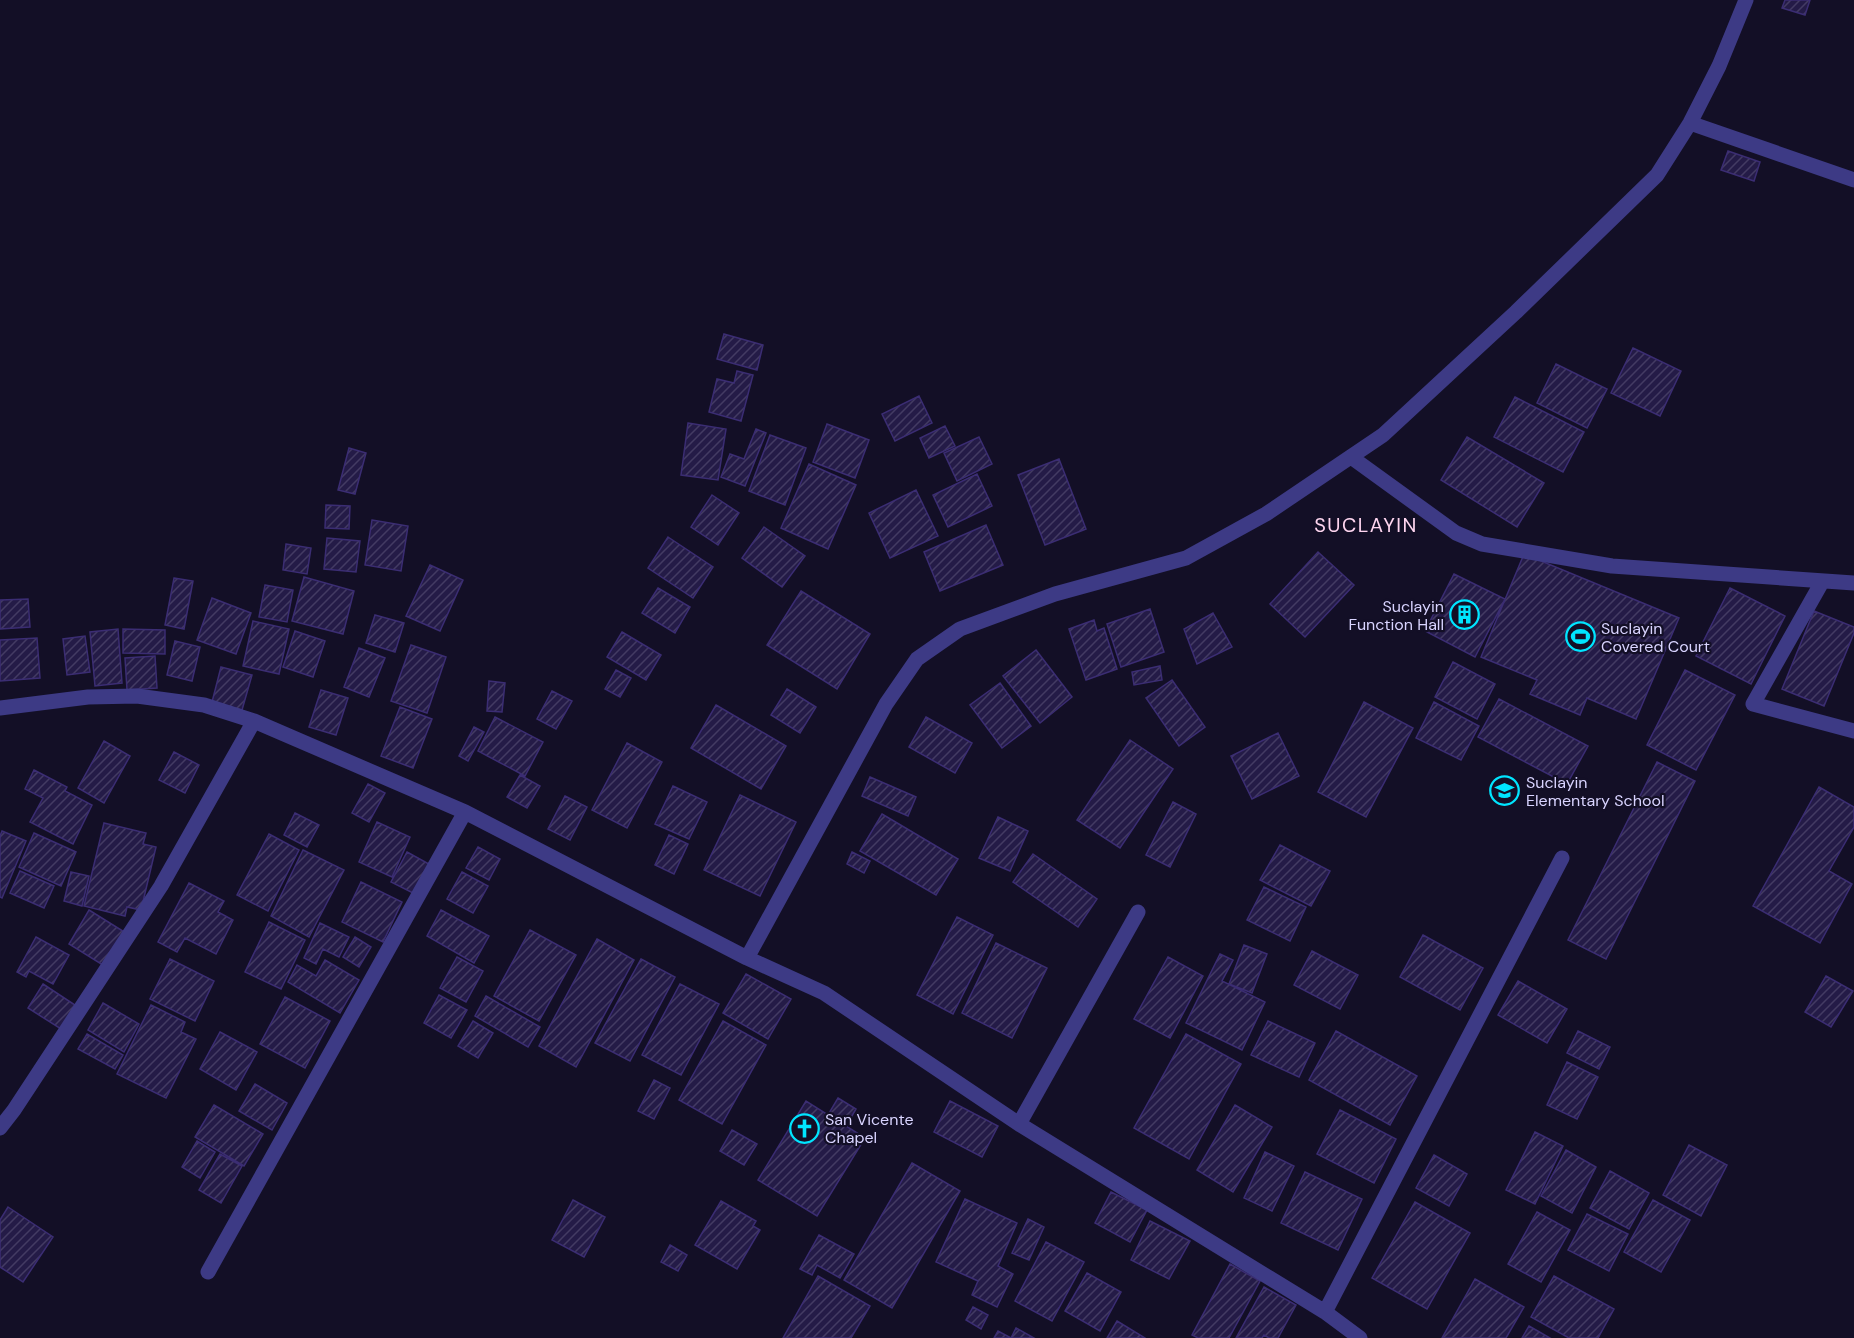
<svg xmlns="http://www.w3.org/2000/svg" width="1854" height="1338" font-family="'DM Sans',sans-serif">
<style>
.building{fill:url(#building-hatch);stroke:#3b2d73;stroke-width:1.5}
.lines{fill:none;stroke-linecap:round;stroke-linejoin:round}
.minor{stroke:#3d3a85;stroke-width:15}
.labels{text-anchor:middle;stroke-width:4.5;stroke-linejoin:round;paint-order:stroke}
.poi-label{font-size:16px;fill:#d9d4ff;stroke:#130f26;text-anchor:start}
.quarter-label{font-size:20px;letter-spacing:1.5px;fill:#ffd6f0;stroke:#130f26}
</style>
<defs>
<pattern id="building-hatch" width="6" height="6" patternUnits="userSpaceOnUse" patternTransform="scale(1.5)"><rect width="6" height="6" fill="#241b47"/><path d="M-1 1l2-2M0 6l6-6M5 7l2-2" fill="none" stroke="#433b63"/></pattern>
</defs>
<rect width="100%" height="100%" fill="#130f26"/>
<path class="building" d="M 1785,0 L 1810,0 L 1805,15 L 1782,8 Z
M 1728,151 L 1760,162 L 1754,181 L 1721,170 Z
M 724,334 L 763,345 L 757,370 L 717,359 Z
M 1633,348 L 1681,371 L 1660,416 L 1611,393 Z
M 1556,364 L 1607,389 L 1587,428 L 1537,403 Z
M 737,371 L 753,375 L 741,421 L 709,412 L 717,379 L 734,383 Z
M 919,396 L 932,423 L 895,441 L 882,414 Z
M 1515,397 L 1584,432 L 1563,472 L 1494,437 Z
M 688,423 L 726,429 L 718,480 L 681,475 Z
M 827,424 L 869,440 L 855,478 L 813,462 Z
M 945,426 L 955,446 L 929,458 L 920,438 Z
M 756,429 L 766,433 L 745,486 L 721,477 L 730,454 L 744,459 Z
M 770,435 L 806,448 L 785,505 L 749,491 Z
M 979,437 L 992,464 L 957,481 L 944,453 Z
M 1467,437 L 1544,483 L 1517,527 L 1441,480 Z
M 349,448 L 366,453 L 355,494 L 338,490 Z
M 1059,459 L 1086,529 L 1045,545 L 1018,475 Z
M 809,464 L 856,485 L 828,549 L 781,528 Z
M 977,474 L 992,506 L 948,527 L 933,495 Z
M 916,490 L 938,536 L 890,558 L 869,513 Z
M 712,495 L 739,513 L 718,545 L 691,527 Z
M 326,505 L 350,506 L 349,529 L 325,528 Z
M 372,520 L 408,526 L 401,571 L 365,565 Z
M 986,525 L 1003,565 L 940,591 L 924,552 Z
M 764,527 L 805,556 L 782,587 L 742,558 Z
M 668,537 L 713,567 L 693,598 L 648,568 Z
M 327,538 L 360,541 L 356,572 L 324,569 Z
M 286,544 L 311,548 L 307,574 L 283,570 Z
M 1318,552 L 1354,585 L 1305,637 L 1270,604 Z
M 1524,554 L 1679,618 L 1636,719 L 1587,698 L 1580,715 L 1530,694 L 1537,680 L 1481,657 Z
M 430,565 L 463,580 L 440,631 L 406,616 Z
M 1454,574 L 1505,599 L 1475,657 L 1425,631 Z
M 304,577 L 354,591 L 343,634 L 292,621 Z
M 174,578 L 193,581 L 184,629 L 165,625 Z
M 265,585 L 293,590 L 287,622 L 259,617 Z
M 658,588 L 690,607 L 675,633 L 642,613 Z
M 1730,588 L 1785,616 L 1751,684 L 1696,656 Z
M 801,591 L 870,634 L 837,689 L 767,645 Z
M 212,598 L 251,613 L 236,654 L 197,640 Z
M 28,599 L 30,627 L 0,629 L 0,600 Z
M 1150,609 L 1164,652 L 1121,667 L 1107,624 Z
M 1814,611 L 1854,627 L 1854,633 L 1824,706 L 1782,689 Z
M 1213,613 L 1232,647 L 1197,664 L 1184,629 Z
M 375,615 L 404,623 L 395,652 L 366,643 Z
M 1094,620 L 1097,631 L 1104,628 L 1117,669 L 1086,680 L 1069,629 Z
M 253,621 L 289,629 L 279,674 L 243,666 Z
M 118,629 L 122,683 L 95,686 L 90,632 Z
M 123,629 L 165,630 L 165,654 L 123,653 Z
M 295,631 L 325,641 L 313,677 L 283,667 Z
M 622,632 L 661,655 L 646,680 L 607,657 Z
M 85,636 L 90,672 L 67,675 L 63,639 Z
M 37,638 L 40,678 L 0,681 L 0,640 Z
M 175,641 L 200,647 L 192,681 L 167,675 Z
M 411,645 L 446,657 L 427,713 L 391,701 Z
M 359,648 L 385,658 L 369,697 L 344,687 Z
M 1036,650 L 1072,697 L 1040,723 L 1003,676 Z
M 155,656 L 157,688 L 127,690 L 125,658 Z
M 1453,662 L 1495,684 L 1477,719 L 1435,697 Z
M 1160,666 L 1162,680 L 1134,685 L 1132,672 Z
M 221,667 L 252,675 L 242,710 L 212,702 Z
M 616,670 L 631,678 L 620,697 L 605,689 Z
M 1685,670 L 1735,695 L 1696,770 L 1647,745 Z
M 1172,680 L 1205,727 L 1179,746 L 1146,698 Z
M 489,681 L 505,683 L 502,712 L 487,711 Z
M 1000,683 L 1031,726 L 1002,748 L 970,705 Z
M 787,689 L 816,707 L 800,733 L 771,715 Z
M 321,690 L 348,698 L 336,735 L 309,727 Z
M 552,691 L 572,701 L 556,729 L 537,719 Z
M 1499,699 L 1588,746 L 1567,784 L 1478,737 Z
M 1364,702 L 1413,728 L 1366,817 L 1318,792 Z
M 1434,702 L 1479,726 L 1461,760 L 1416,738 Z
M 716,705 L 786,746 L 761,789 L 691,748 Z
M 400,707 L 432,719 L 413,768 L 381,756 Z
M 495,717 L 543,742 L 525,776 L 478,751 Z
M 926,717 L 972,743 L 955,773 L 909,747 Z
M 474,727 L 484,732 L 468,761 L 459,756 Z
M 1278,733 L 1299,776 L 1252,799 L 1231,756 Z
M 1130,740 L 1173,769 L 1120,848 L 1077,820 Z
M 104,741 L 130,756 L 104,803 L 78,788 Z
M 627,743 L 662,762 L 627,828 L 592,810 Z
M 174,752 L 199,765 L 185,793 L 159,780 Z
M 1657,762 L 1695,781 L 1606,959 L 1568,940 Z
M 34,770 L 67,787 L 65,791 L 92,805 L 73,844 L 30,822 L 43,798 L 25,789 Z
M 520,775 L 540,786 L 527,808 L 507,797 Z
M 870,777 L 916,797 L 908,816 L 862,796 Z
M 368,784 L 385,793 L 369,822 L 352,813 Z
M 673,786 L 707,802 L 689,839 L 655,824 Z
M 1819,787 L 1854,807 L 1854,827 L 1829,871 L 1852,884 L 1820,943 L 1753,906 Z
M 740,795 L 796,822 L 760,896 L 704,870 Z
M 565,796 L 587,807 L 570,840 L 548,829 Z
M 1173,802 L 1196,814 L 1170,867 L 1146,855 Z
M 295,813 L 319,825 L 307,847 L 284,835 Z
M 882,814 L 958,859 L 936,895 L 860,851 Z
M 998,817 L 1028,831 L 1010,871 L 979,858 Z
M 377,822 L 410,837 L 392,877 L 359,862 Z
M 104,823 L 146,833 L 143,844 L 156,847 L 141,910 L 127,907 L 125,916 L 84,906 Z
M 2,831 L 26,841 L 2,898 L 0,897 L 0,836 Z
M 34,833 L 76,852 L 61,886 L 19,867 Z
M 269,834 L 299,850 L 268,911 L 237,895 Z
M 669,835 L 688,844 L 674,874 L 655,865 Z
M 1280,845 L 1330,871 L 1311,906 L 1260,880 Z
M 478,847 L 500,859 L 489,880 L 466,868 Z
M 303,850 L 344,870 L 309,937 L 271,916 Z
M 407,852 L 429,864 L 413,893 L 391,882 Z
M 852,852 L 870,861 L 864,873 L 847,864 Z
M 1033,854 L 1097,899 L 1078,927 L 1013,882 Z
M 20,871 L 54,886 L 44,908 L 10,893 Z
M 71,872 L 89,876 L 82,906 L 64,901 Z
M 462,872 L 488,886 L 473,913 L 447,899 Z
M 361,882 L 402,902 L 383,942 L 342,922 Z
M 189,883 L 224,901 L 218,912 L 233,920 L 216,954 L 185,938 L 177,952 L 158,942 Z
M 1264,887 L 1306,907 L 1290,941 L 1247,920 Z
M 89,910 L 126,933 L 106,967 L 69,944 Z
M 441,910 L 489,936 L 474,963 L 427,936 Z
M 957,917 L 993,935 L 953,1014 L 917,995 Z
M 269,922 L 305,940 L 281,989 L 245,972 Z
M 320,923 L 349,937 L 339,957 L 323,949 L 316,964 L 304,958 Z
M 530,930 L 576,955 L 539,1021 L 494,996 Z
M 1423,935 L 1483,968 L 1460,1010 L 1400,977 Z
M 36,937 L 69,955 L 53,984 L 29,971 L 26,977 L 17,972 Z
M 355,937 L 371,947 L 359,967 L 343,957 Z
M 597,939 L 634,960 L 576,1067 L 539,1046 Z
M 996,943 L 1047,968 L 1012,1038 L 962,1013 Z
M 1244,945 L 1267,954 L 1252,993 L 1229,984 Z
M 1312,951 L 1358,975 L 1340,1009 L 1294,985 Z
M 1220,954 L 1233,960 L 1222,981 L 1265,1002 L 1242,1050 L 1186,1023 Z
M 457,957 L 483,971 L 466,1002 L 440,988 Z
M 1168,957 L 1203,976 L 1170,1038 L 1134,1019 Z
M 170,959 L 214,981 L 195,1021 L 150,999 Z
M 641,959 L 675,977 L 630,1061 L 595,1043 Z
M 325,960 L 359,980 L 340,1013 L 288,982 L 297,965 L 316,976 Z
M 746,974 L 791,999 L 768,1039 L 723,1013 Z
M 1826,976 L 1853,991 L 1831,1027 L 1805,1012 Z
M 1518,981 L 1567,1009 L 1547,1043 L 1498,1015 Z
M 43,984 L 75,1005 L 61,1029 L 28,1008 Z
M 680,984 L 719,1004 L 681,1075 L 642,1055 Z
M 439,995 L 467,1010 L 451,1038 L 424,1023 Z
M 486,996 L 540,1027 L 528,1047 L 475,1016 Z
M 285,997 L 330,1021 L 305,1068 L 260,1044 Z
M 103,1003 L 139,1024 L 124,1052 L 88,1030 Z
M 151,1005 L 185,1022 L 181,1032 L 196,1039 L 166,1098 L 117,1074 Z
M 473,1021 L 493,1033 L 478,1058 L 458,1046 Z
M 723,1021 L 766,1045 L 722,1124 L 679,1100 Z
M 1268,1021 L 1315,1043 L 1299,1077 L 1251,1055 Z
M 1336,1031 L 1417,1076 L 1390,1125 L 1309,1080 Z
M 1578,1031 L 1610,1047 L 1599,1069 L 1567,1053 Z
M 220,1032 L 257,1052 L 236,1090 L 200,1069 Z
M 87,1034 L 123,1055 L 115,1069 L 78,1049 Z
M 1186,1034 L 1241,1064 L 1189,1159 L 1134,1128 Z
M 1567,1062 L 1598,1077 L 1577,1119 L 1547,1105 Z
M 654,1080 L 670,1088 L 654,1119 L 638,1111 Z
M 255,1084 L 287,1103 L 272,1130 L 239,1111 Z
M 838,1098 L 856,1109 L 846,1126 L 865,1138 L 817,1216 L 758,1180 L 806,1101 L 828,1115 Z
M 950,1101 L 998,1126 L 982,1157 L 934,1132 Z
M 214,1105 L 263,1134 L 244,1166 L 195,1137 Z
M 1235,1105 L 1272,1127 L 1233,1192 L 1197,1170 Z
M 1340,1110 L 1396,1139 L 1374,1183 L 1317,1154 Z
M 732,1130 L 757,1144 L 744,1165 L 720,1151 Z
M 1535,1132 L 1563,1146 L 1535,1204 L 1506,1190 Z
M 197,1141 L 215,1152 L 200,1178 L 182,1167 Z
M 1689,1145 L 1727,1165 L 1701,1216 L 1663,1195 Z
M 1566,1150 L 1596,1167 L 1572,1213 L 1541,1196 Z
M 1265,1152 L 1294,1166 L 1272,1211 L 1244,1198 Z
M 220,1154 L 242,1166 L 221,1203 L 199,1190 Z
M 1434,1155 L 1467,1174 L 1449,1206 L 1416,1188 Z
M 912,1163 L 960,1191 L 892,1308 L 844,1280 Z
M 1610,1171 L 1649,1193 L 1629,1229 L 1590,1208 Z
M 1305,1172 L 1362,1199 L 1338,1250 L 1281,1223 Z
M 1111,1192 L 1147,1210 L 1130,1242 L 1095,1223 Z
M 965,1199 L 1017,1223 L 998,1266 L 1013,1274 L 997,1307 L 972,1295 L 978,1281 L 936,1262 Z
M 573,1200 L 605,1217 L 584,1257 L 552,1240 Z
M 1653,1200 L 1690,1220 L 1661,1272 L 1624,1252 Z
M 721,1201 L 756,1221 L 753,1226 L 760,1230 L 737,1269 L 695,1245 Z
M 1415,1202 L 1470,1233 L 1427,1309 L 1372,1278 Z
M 8,1207 L 53,1237 L 23,1282 L 0,1267 L 0,1220 Z
M 1537,1212 L 1570,1230 L 1541,1282 L 1508,1264 Z
M 1587,1214 L 1628,1234 L 1609,1271 L 1568,1250 Z
M 1028,1219 L 1044,1227 L 1029,1260 L 1012,1253 Z
M 1150,1221 L 1190,1241 L 1169,1279 L 1131,1260 Z
M 819,1235 L 854,1254 L 840,1278 L 817,1265 L 812,1275 L 800,1269 Z
M 1046,1242 L 1084,1262 L 1052,1321 L 1015,1301 Z
M 670,1245 L 687,1255 L 678,1271 L 661,1262 Z
M 1230,1264 L 1260,1281 L 1229,1338 L 1198,1338 L 1192,1335 Z
M 1087,1273 L 1121,1292 L 1100,1331 L 1065,1311 Z
M 818,1276 L 870,1306 L 851,1338 L 783,1338 Z
M 1554,1276 L 1614,1309 L 1598,1338 L 1569,1338 L 1531,1317 Z
M 1475,1279 L 1524,1307 L 1506,1338 L 1442,1338 Z
M 1264,1287 L 1296,1305 L 1278,1338 L 1269,1338 L 1264,1335 L 1262,1338 L 1236,1338 Z
M 973,1307 L 988,1315 L 981,1329 L 966,1320 Z
M 1117,1321 L 1145,1338 L 1107,1338 Z
M 1529,1326 L 1550,1338 L 1522,1338 Z
M 1016,1328 L 1034,1338 L 994,1338 L 998,1331 L 1011,1338 Z"/>
<g class="lines">
<path class="minor" d="M 1690,123 L 1854,180
M 1351,457 L 1456,533 L 1482,544 L 1612,566 L 1854,583
M 1822,582 L 1753,704 L 1854,731
M 0,708 L 88,697 L 137,696 L 204,705 L 254,721 L 465,812 L 747,958 L 824,993 L 1019,1124 L 1325,1312 L 1360,1338
M 747,958 L 886,704 L 917,659 L 960,629 L 1055,594 L 1186,558 L 1266,514 L 1383,435 L 1516,312 L 1657,175 L 1690,123 L 1719,66 L 1746,0
M 1019,1124 L 1138,912
M 0,1128 L 14,1110 L 161,886 L 254,721
M 208,1272 L 465,812
M 1325,1312 L 1562,858"/>
</g>
<defs>
<symbol id="building-ring" viewBox="-11 -11 22 22"><circle r="9.5" fill="#130f26" stroke="#00e5ff" stroke-width="1.5"/><path d="M-4-6H4V6H1V3H-1V6H-4ZM-2.5-4.3h1.7v1.8h-1.7ZM.8-4.3h1.7v1.8H.8ZM-2.5-1h1.7V.8h-1.7ZM.8-1h1.7V.8H.8Z" fill="#00e5ff"/></symbol>
<symbol id="stadium-ring" viewBox="-11 -11 22 22"><circle r="9.5" fill="#130f26" stroke="#00e5ff" stroke-width="1.5"/><path d="M0-5a6.5 5 0 1 0 0 10a6.5 5 0 1 0 0-10ZM-3.5-1.8h7v3.6h-7Z" fill="#00e5ff"/></symbol>
<symbol id="school-ring" viewBox="-11 -11 22 22"><circle r="9.5" fill="#130f26" stroke="#00e5ff" stroke-width="1.5"/><path d="M0-5L7-2L0 1L-7-2ZM-4 1L0 2.5L4 1V4Q0 6-4 4Z" fill="#00e5ff"/></symbol>
<symbol id="church-ring" viewBox="-11 -11 22 22"><circle r="9.5" fill="#130f26" stroke="#00e5ff" stroke-width="1.5"/><path d="M-1.2-6h2.4v3.5h3.3v2.4h-3.3V6h-2.4V-.1h-3.3v-2.4h3.3Z" fill="#00e5ff"/></symbol>
</defs>
<g fill-rule="evenodd">
<use href="#building-ring" x="1448" y="598" width="33" height="33"/>
<use href="#stadium-ring" x="1564" y="620" width="33" height="33"/>
<use href="#school-ring" x="1488" y="774" width="33" height="33"/>
<use href="#church-ring" x="788" y="1112" width="33" height="33"/>
</g>
<g class="labels">
<g class="poi-label">
<text x="1444" y="612" text-anchor="end">Suclayin<tspan x="1444" dy="18">Function Hall</tspan></text>
<text x="1601" y="634">Suclayin<tspan x="1601" dy="18">Covered Court</tspan></text>
<text x="1526" y="788">Suclayin<tspan x="1526" dy="18">Elementary School</tspan></text>
<text x="825" y="1125">San Vicente<tspan x="825" dy="18">Chapel</tspan></text>
</g>
<g class="quarter-label">
<text x="1366" y="532">SUCLAYIN</text>
</g>
</g>
</svg>
